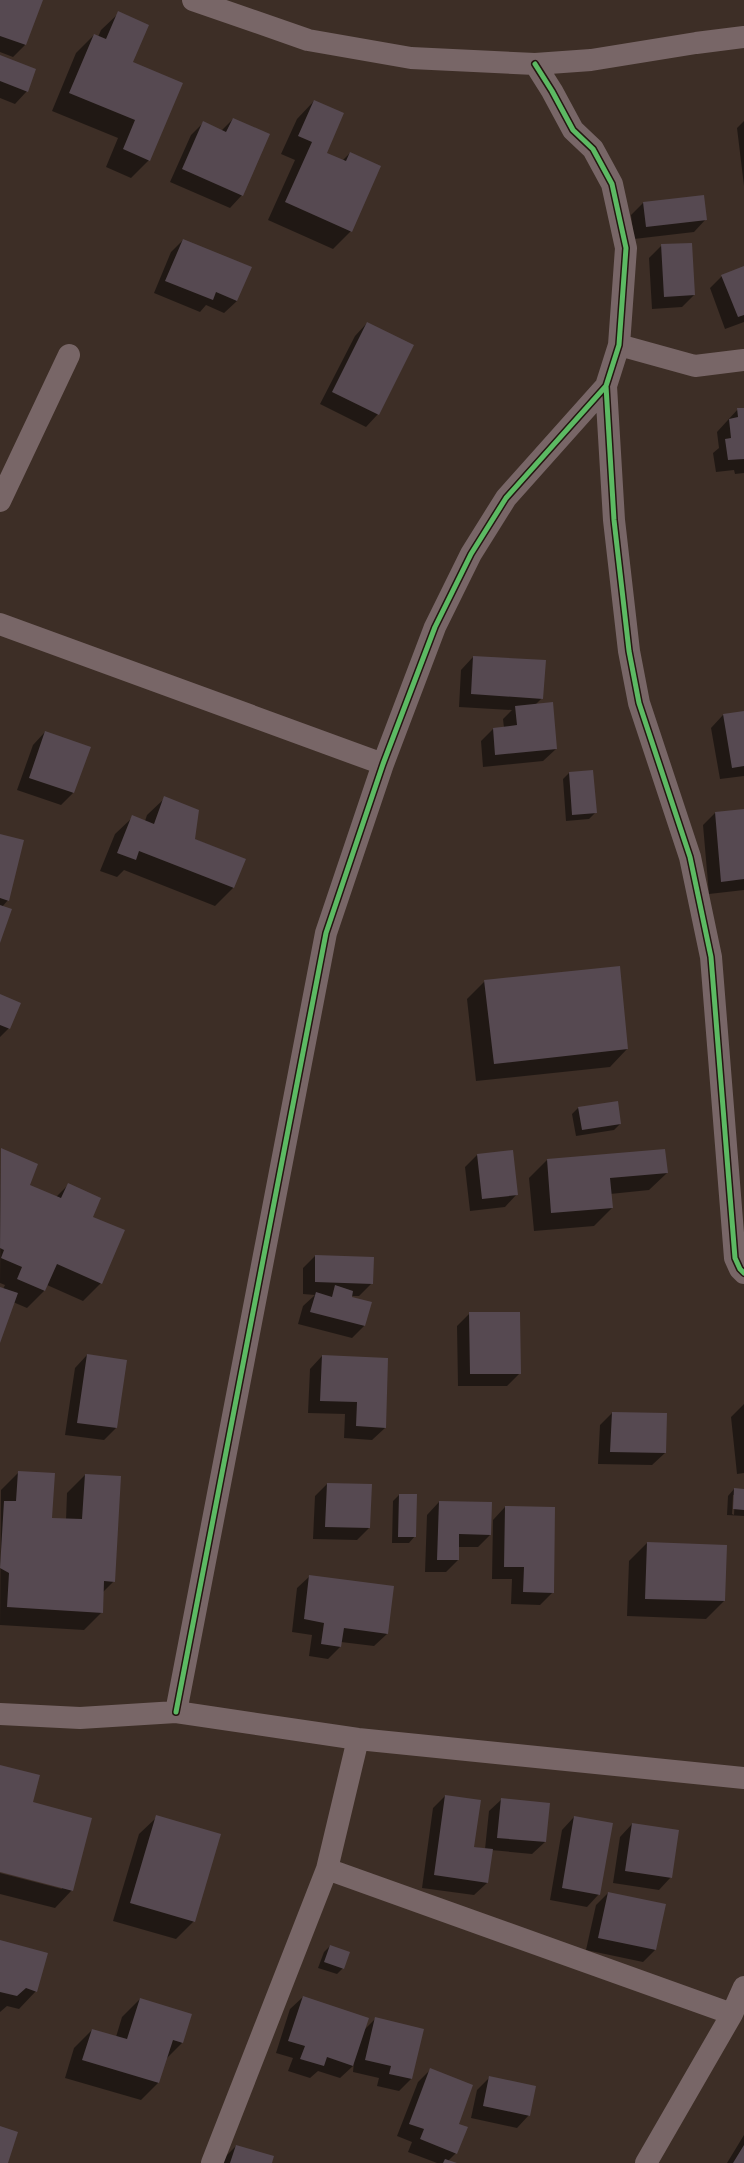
<svg xmlns="http://www.w3.org/2000/svg" width="744" height="2163" font-family="Poppins,sans-serif">
<style>
.shadow{fill:#0007;fill-rule:evenodd}
.building{fill:#564951}
.lines{fill:none;stroke-linecap:round;stroke-linejoin:round}
.minor{stroke:#786667;stroke-width:22}
.cycleway-casing{stroke:#241711;stroke-width:8}
.cycleway{stroke:#5cba63;stroke-width:5}
</style>
<rect width="100%" height="100%" fill="#3d2e26"/>
<path class="shadow" d="M 0,0 L 42,0 L 25,45 L 13,57 L 0,52 Z
M 119,13 L 132,62 L 149,160 L 131,178 L 106,167 L 118,138 L 52,111 L 76,53 L 94,35 L 98,37 L 101,30 Z
M 0,57 L 27,91 L 15,104 L 0,98 Z
M 314,101 L 325,153 L 342,161 L 350,153 L 351,231 L 333,249 L 268,220 L 295,160 L 281,154 L 297,119 Z
M 233,119 L 242,195 L 230,208 L 170,182 L 191,135 L 203,123 L 221,131 Z
M 744,121 L 744,186 L 737,128 Z
M 643,203 L 706,219 L 694,232 L 634,239 L 631,215 Z
M 183,240 L 237,301 L 224,313 L 206,305 L 200,312 L 154,293 L 171,252 Z
M 662,245 L 694,295 L 682,307 L 652,309 L 649,258 Z
M 744,267 L 744,322 L 725,329 L 710,288 L 722,276 Z
M 367,323 L 378,414 L 366,427 L 320,404 L 355,336 Z
M 738,409 L 744,409 L 744,473 L 735,474 L 734,470 L 716,472 L 713,453 L 719,448 L 717,432 Z
M 473,657 L 542,698 L 536,704 L 556,749 L 543,761 L 483,767 L 481,741 L 493,729 L 504,728 L 503,719 L 512,710 L 459,707 L 461,670 Z
M 744,712 L 744,776 L 720,779 L 711,728 L 723,715 Z
M 45,732 L 73,793 L 61,805 L 17,790 L 33,745 Z
M 569,773 L 596,812 L 589,819 L 566,821 L 563,779 Z
M 165,798 L 194,839 L 244,859 L 233,888 L 215,906 L 124,870 L 117,877 L 100,871 L 115,834 L 133,817 L 145,821 L 147,815 Z
M 744,810 L 744,890 L 709,894 L 703,825 L 715,813 Z
M 0,835 L 8,900 L 2,907 L 0,940 Z
M 485,981 L 627,1049 L 610,1067 L 476,1081 L 467,999 Z
M 0,996 L 9,1028 L 0,1037 Z
M 578,1108 L 620,1124 L 614,1130 L 576,1136 L 572,1114 Z
M 1,1149 L 28,1186 L 56,1197 L 68,1185 L 92,1217 L 101,1283 L 83,1301 L 47,1285 L 45,1290 L 27,1308 L 13,1302 L 0,1341 L 0,1288 L 3,1289 L 5,1285 L 0,1283 Z
M 477,1155 L 517,1194 L 505,1207 L 470,1211 L 465,1167 Z
M 547,1160 L 667,1173 L 649,1190 L 610,1194 L 612,1208 L 594,1226 L 534,1231 L 529,1178 Z
M 315,1256 L 372,1283 L 359,1296 L 351,1296 L 365,1325 L 352,1338 L 298,1324 L 303,1306 L 315,1295 L 303,1294 L 303,1268 Z
M 470,1313 L 520,1373 L 507,1386 L 458,1386 L 457,1326 Z
M 87,1355 L 116,1428 L 104,1440 L 65,1435 L 75,1368 Z
M 322,1356 L 385,1428 L 372,1440 L 344,1438 L 345,1414 L 308,1413 L 310,1369 Z
M 744,1404 L 744,1473 L 737,1474 L 731,1417 Z
M 612,1413 L 665,1453 L 652,1465 L 598,1464 L 600,1425 Z
M 19,1472 L 51,1519 L 66,1520 L 67,1493 L 85,1475 L 114,1581 L 102,1593 L 102,1612 L 84,1630 L 0,1625 L 1,1490 Z
M 327,1484 L 369,1528 L 357,1540 L 313,1539 L 315,1496 Z
M 734,1489 L 744,1490 L 744,1516 L 727,1515 L 728,1496 ZM 733,1495 L 735,1495 L 734,1515 L 732,1514 Z
M 399,1495 L 416,1495 L 415,1536 L 409,1543 L 392,1543 L 393,1501 Z
M 439,1502 L 490,1535 L 478,1547 L 458,1547 L 458,1560 L 446,1572 L 425,1572 L 427,1515 Z
M 505,1507 L 553,1592 L 540,1605 L 511,1604 L 512,1579 L 492,1579 L 493,1520 Z
M 647,1543 L 726,1546 L 724,1601 L 706,1619 L 627,1616 L 629,1561 Z
M 310,1576 L 387,1634 L 374,1646 L 341,1642 L 341,1646 L 328,1659 L 309,1656 L 312,1635 L 292,1632 L 297,1588 Z
M 0,1766 L 32,1803 L 72,1890 L 55,1908 L 0,1894 L 0,1873 L 62,1889 L 62,1887 L 0,1871 Z
M 445,1796 L 473,1847 L 485,1849 L 489,1811 L 502,1799 L 545,1842 L 532,1854 L 491,1850 L 487,1883 L 474,1895 L 422,1888 L 433,1808 Z
M 157,1817 L 194,1921 L 176,1939 L 113,1921 L 139,1834 Z
M 574,1817 L 599,1894 L 587,1907 L 550,1900 L 562,1830 Z
M 632,1824 L 671,1877 L 659,1890 L 613,1883 L 620,1837 Z
M 608,1893 L 655,1950 L 643,1962 L 586,1950 L 596,1905 Z
M 0,1941 L 36,1991 L 19,2009 L 7,2006 L 0,2012 Z
M 330,1946 L 343,1968 L 337,1974 L 318,1968 L 324,1952 Z
M 303,1997 L 365,2029 L 375,2019 L 412,2078 L 399,2091 L 377,2086 L 379,2078 L 353,2072 L 354,2061 L 353,2066 L 340,2078 L 318,2071 L 310,2078 L 288,2071 L 293,2058 L 276,2053 L 290,2009 Z
M 140,1999 L 182,2043 L 166,2059 L 158,2083 L 141,2100 L 65,2078 L 74,2048 L 92,2030 L 116,2037 L 122,2017 Z
M 430,2070 L 457,2124 L 456,2153 L 448,2161 L 455,2163 L 437,2163 L 408,2152 L 412,2142 L 397,2136 L 418,2082 Z
M 490,2077 L 529,2115 L 517,2128 L 471,2118 L 477,2090 Z
M 744,2135 L 744,2163 L 727,2163 Z
M 236,2146 L 271,2163 L 222,2163 L 224,2158 Z"/>
<path class="building" d="M 0,0 L 43,0 L 26,45 L 0,36 Z
M 118,11 L 149,25 L 133,62 L 183,83 L 150,161 L 123,149 L 135,120 L 69,93 L 94,34 L 106,39 Z
M 0,55 L 36,69 L 28,92 L 0,81 Z
M 314,100 L 344,113 L 327,153 L 346,161 L 350,152 L 381,166 L 352,232 L 285,202 L 312,142 L 298,136 Z
M 233,118 L 270,134 L 243,196 L 182,169 L 203,121 L 226,132 Z
M 704,195 L 707,220 L 646,227 L 643,202 Z
M 183,239 L 252,267 L 237,301 L 216,292 L 213,300 L 165,281 Z
M 692,243 L 695,295 L 664,297 L 661,244 Z
M 744,266 L 744,315 L 738,317 L 721,275 Z
M 367,322 L 414,345 L 379,415 L 332,392 Z
M 737,408 L 744,408 L 744,459 L 728,460 L 725,439 L 731,438 L 729,419 L 738,417 Z
M 473,656 L 546,660 L 543,699 L 471,694 Z
M 553,702 L 557,749 L 495,755 L 493,728 L 517,725 L 515,706 Z
M 744,711 L 744,766 L 732,768 L 723,714 Z
M 45,731 L 91,747 L 74,793 L 29,778 Z
M 593,770 L 597,813 L 572,815 L 569,772 Z
M 164,796 L 199,810 L 195,839 L 246,859 L 234,888 L 139,851 L 136,860 L 117,853 L 132,815 L 154,824 Z
M 744,809 L 744,879 L 721,882 L 715,812 Z
M 0,834 L 24,840 L 9,901 L 0,898 Z
M 0,905 L 12,909 L 0,943 Z
M 620,966 L 628,1049 L 494,1064 L 484,980 Z
M 0,994 L 21,1003 L 10,1029 L 0,1025 Z
M 618,1101 L 621,1124 L 582,1130 L 578,1107 Z
M 1,1148 L 38,1164 L 30,1185 L 61,1198 L 68,1183 L 101,1198 L 93,1217 L 125,1230 L 102,1284 L 57,1264 L 45,1291 L 17,1279 L 22,1267 L 1,1258 L 4,1250 L 0,1248 Z
M 665,1149 L 668,1173 L 610,1178 L 613,1208 L 551,1213 L 547,1159 Z
M 513,1150 L 518,1195 L 482,1199 L 477,1154 Z
M 315,1255 L 374,1257 L 373,1284 L 315,1282 Z
M 335,1285 L 353,1291 L 352,1297 L 372,1302 L 365,1326 L 310,1312 L 316,1292 L 332,1297 Z
M 0,1287 L 18,1293 L 0,1343 Z
M 469,1312 L 520,1312 L 521,1374 L 470,1374 Z
M 87,1354 L 127,1360 L 117,1428 L 77,1423 Z
M 322,1355 L 388,1358 L 386,1428 L 356,1426 L 357,1402 L 320,1401 Z
M 612,1412 L 667,1413 L 666,1453 L 610,1452 Z
M 18,1471 L 55,1473 L 52,1518 L 82,1519 L 85,1474 L 121,1476 L 115,1582 L 104,1581 L 103,1613 L 7,1607 L 9,1573 L 0,1568 L 4,1501 L 16,1501 Z
M 327,1483 L 372,1484 L 370,1528 L 325,1527 Z
M 734,1488 L 744,1489 L 744,1510 L 733,1509 Z
M 399,1494 L 417,1494 L 416,1537 L 398,1537 Z
M 439,1501 L 492,1502 L 491,1535 L 459,1534 L 459,1560 L 437,1560 Z
M 505,1506 L 555,1507 L 554,1593 L 523,1592 L 524,1567 L 504,1567 Z
M 647,1542 L 727,1545 L 725,1601 L 645,1599 Z
M 309,1575 L 394,1586 L 388,1634 L 344,1628 L 341,1647 L 321,1644 L 324,1623 L 304,1619 Z
M 0,1765 L 40,1775 L 33,1802 L 92,1818 L 73,1891 L 0,1872 Z
M 445,1795 L 481,1800 L 474,1847 L 493,1849 L 488,1883 L 434,1875 Z
M 501,1798 L 550,1803 L 546,1842 L 497,1838 Z
M 156,1815 L 221,1834 L 195,1922 L 130,1903 Z
M 574,1816 L 613,1823 L 600,1895 L 562,1888 Z
M 632,1823 L 679,1830 L 672,1878 L 625,1871 Z
M 608,1892 L 666,1904 L 656,1950 L 598,1938 Z
M 0,1940 L 48,1953 L 37,1992 L 26,1988 L 17,1996 L 0,1992 Z
M 330,1945 L 350,1952 L 344,1969 L 324,1962 Z
M 303,1996 L 369,2018 L 353,2066 L 327,2057 L 324,2066 L 300,2059 L 305,2046 L 288,2041 Z
M 140,1998 L 192,2014 L 183,2043 L 173,2040 L 159,2083 L 82,2060 L 92,2029 L 127,2039 Z
M 375,2017 L 424,2029 L 412,2079 L 389,2074 L 391,2066 L 365,2060 Z
M 430,2068 L 473,2085 L 459,2124 L 468,2127 L 457,2154 L 420,2139 L 424,2129 L 409,2124 Z
M 489,2076 L 536,2086 L 530,2116 L 483,2106 Z
M 0,2126 L 18,2132 L 8,2163 L 0,2163 Z
M 236,2145 L 274,2156 L 272,2163 L 230,2163 Z
M 744,2145 L 744,2163 L 733,2163 Z
M 445,2159 L 457,2163 L 443,2163 Z"/>
<g class="lines">
<path class="minor" d="M 193,0 L 308,40 L 411,58 L 535,64 L 591,60 L 696,43 L 744,37
M 619,345 L 695,366 L 744,360
M 606,386 L 614,520 L 629,651 L 639,703 L 690,857 L 711,957 L 735,1258 L 740,1269 L 744,1273
M 0,501 L 69,355
M 0,624 L 383,764
M 176,1712 L 326,933 L 383,764 L 435,627 L 471,554 L 506,498 L 606,386 L 619,345 L 626,248 L 612,184 L 593,149 L 573,130 L 552,91 L 535,64
M 0,1714 L 80,1718 L 176,1712 L 358,1739 L 744,1778
M 327,1869 L 732,2014
M 212,2163 L 327,1869 L 358,1739
M 646,2163 L 732,2014 L 744,1987"/>
<defs>
<path id="cycleway" d="M 606,386 L 614,520 L 629,651 L 639,703 L 690,857 L 711,957 L 735,1258 L 740,1269 L 744,1273
M 176,1712 L 326,933 L 383,764 L 435,627 L 471,554 L 506,498 L 606,386 L 619,345 L 626,248 L 612,184 L 593,149 L 573,130 L 552,91 L 535,64"/>
</defs>
<use href="#cycleway" class="cycleway-casing"/>
<use href="#cycleway" class="cycleway"/>
</g>
</svg>
